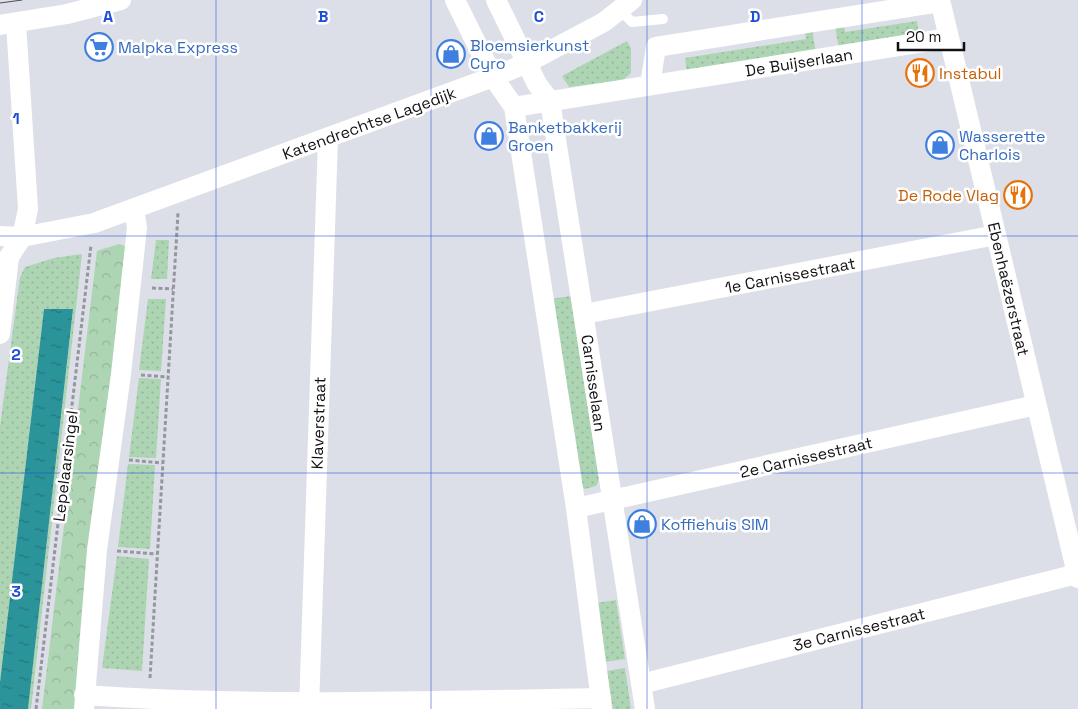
<svg xmlns="http://www.w3.org/2000/svg" width="1078" height="709" font-family="'Space Grotesk',sans-serif">
<style>
.grass{fill:url(#grass-dots)}
.forest{fill:url(#forest-crowns)}
.water{fill:url(#water-ripples)}
.lines{fill:none;stroke-linecap:round;stroke-linejoin:round}
.path{stroke:#95979e;stroke-width:3;stroke-dasharray:4 2.5;stroke-linecap:butt}
.lane{stroke:#fff;stroke-width:10}
.street{stroke:#fff;stroke-width:20}
.tram{stroke:#4b4c50;stroke-width:1}
.grid{fill:none;stroke:#1d4ed8;stroke-width:1;stroke-opacity:0.55}
.labels{text-anchor:middle;stroke-width:5;stroke-linejoin:round;paint-order:stroke}
.shop-label{font-size:16px;fill:#366cbe;stroke:#fff;text-anchor:start}
.street-label{font-size:16px;fill:#111114;stroke:#fff}
.food-label{font-size:16px;fill:#c56008;stroke:#fff;text-anchor:start}
.grid-label{font-size:16px;text-anchor:middle;font-weight:bold;fill:#1d4ed8;stroke:#fff;stroke-width:5;stroke-linejoin:round;paint-order:stroke}
</style>
<defs>
<pattern id="grass-dots" width="8" height="8" patternUnits="userSpaceOnUse" patternTransform="scale(1.25)"><rect width="8" height="8" fill="#aed5b3"/><path d="M2 2h.1M6 6h.1" fill="none" stroke="#95b699" stroke-width="1.8" stroke-linecap="round"/></pattern>
<pattern id="forest-crowns" width="20" height="18" patternUnits="userSpaceOnUse" patternTransform="scale(1.25)"><rect width="20" height="18" fill="#aed5b3"/><path d="M2 6a3 3 0 1 1 6 0M12 15a3 3 0 1 1 6 0" fill="none" stroke="#95b699"/></pattern>
<pattern id="water-ripples" width="26" height="14" patternUnits="userSpaceOnUse" patternTransform="scale(1.25)"><rect width="26" height="14" fill="#2b939a"/><path d="M2 4q2-2 4 0t4 0M15 11q2-2 4 0t4 0" fill="none" stroke="#23777c"/></pattern>
</defs>
<rect width="100%" height="100%" fill="#dcdfe7"/>
<path class="grass" d="M 917,21 L 919,36 L 839,49 L 835,26 L 844,25 L 845,32 Z
M 812,29 L 816,53 L 687,73 L 685,58 L 806,39 L 805,30 Z
M 627,41 L 631,48 L 631,73 L 623,80 L 569,87 L 562,76 Z
M 156,240 L 169,240 L 167,279 L 151,279 Z
M 82,254 L 31,709 L 28,709 L 73,310 L 44,309 L 0,682 L 0,426 L 20,277 L 25,267 L 54,258 Z
M 571,296 L 599,480 L 596,486 L 585,489 L 578,484 L 549,299 Z
M 148,299 L 166,299 L 161,371 L 139,370 Z
M 139,378 L 161,379 L 156,458 L 129,457 Z
M 128,464 L 155,465 L 150,549 L 118,547 Z
M 117,556 L 149,559 L 142,671 L 102,668 Z
M 616,600 L 625,659 L 605,662 L 596,603 Z
M 625,668 L 631,709 L 613,709 L 607,671 Z"/>
<path class="forest" d="M 119,244 L 128,247 L 76,709 L 42,709 L 97,251 Z"/>
<path class="water" d="M 44,309 L 73,309 L 28,709 L 0,709 L 0,682 Z"/>
<g class="lines">
<path class="path" d="M 152,288 L 173,289
M 141,375 L 168,377
M 129,460 L 162,463
M 117,551 L 156,554
M 150,678 L 178,213
M 36,709 L 91,245"/>
<path class="lane" d="M 620,10 L 632,22 L 663,19"/>
<path class="street" d="M 455,0 L 493,77 L 514,107 L 576,508 L 602,709
M 496,0 L 537,84 L 550,101 L 645,709
M 940,0 L 1078,578
M 0,25 L 67,14 L 121,0
M 650,85 L 656,47 L 940,2
M 514,107 L 949,38
M 0,236 L 22,237 L 94,223 L 493,77 L 527,63 L 604,22 L 632,0
M 584,314 L 996,235
M 0,334 L 9,257 L 22,237 L 28,209 L 16,23
M 576,508 L 1036,405
M 641,684 L 1077,574
M 84,695 C 256,707 428,701 601,698
M 84,709 L 97,550 L 121,374 L 137,228 L 134,209
M 309,709 L 328,138"/>
<path class="tram" d="M 0,3 L 22,0"/>
</g>
<path class="grid" d="M 216,0 L 216,709M 431,0 L 431,709M 647,0 L 647,709M 862,0 L 862,709M 0,236 L 1078,236M 0,473 L 1078,473"/>
<defs>
<symbol id="supermarket-ring" viewBox="-11 -11 22 22"><circle r="9.5" fill="#fff" stroke="#3f7fe0" stroke-width="1.5"/><path d="M-6-5.5h2.5l.6 2H6L4.5 2H-2.5L-4.4-4H-6ZM-1.5 3.2a1.3 1.3 0 1 0 .1 0ZM3 3.2a1.3 1.3 0 1 0 .1 0Z" fill="#3f7fe0"/></symbol>
<symbol id="shop-ring" viewBox="-11 -11 22 22"><circle r="9.5" fill="#fff" stroke="#3f7fe0" stroke-width="1.5"/><path d="M-5-2.5h2.3a2.7 3.5 0 0 1 5.4 0H5L5.5 6h-11ZM-1.5-2.5h3a1.5 2.3 0 0 0-3 0Z" fill="#3f7fe0"/></symbol>
<symbol id="restaurant-ring" viewBox="-11 -11 22 22"><circle r="9.5" fill="#fff" stroke="#e8710a" stroke-width="1.5"/><path d="M-5-6h1v4h1v-4h1v4h1v-4h1v5L-1.5 .5V6h-2V.5L-5-1ZM5-6V6H3V1.5H1.5Q1.5-4 5-6Z" fill="#e8710a"/></symbol>
</defs>
<g fill-rule="evenodd">
<use href="#supermarket-ring" x="83" y="31" width="32" height="32"/>
<use href="#shop-ring" x="435" y="38" width="32" height="32"/>
<use href="#restaurant-ring" x="904" y="57" width="32" height="32"/>
<use href="#shop-ring" x="473" y="120" width="32" height="32"/>
<use href="#shop-ring" x="924" y="129" width="32" height="32"/>
<use href="#restaurant-ring" x="1002" y="179" width="32" height="32"/>
<use href="#shop-ring" x="626" y="508" width="32" height="32"/>
</g>
<g class="labels">
<g class="shop-label">
<text x="470" y="51">Bloemsierkunst<tspan x="470" dy="18">Cyro</tspan></text>
<text x="118" y="53">Malpka Express</text>
<text x="508" y="133">Banketbakkerij<tspan x="508" dy="18">Groen</tspan></text>
<text x="959" y="142">Wasserette<tspan x="959" dy="18">Charlois</tspan></text>
<text x="661" y="530">Koffiehuis SIM</text>
</g>
<g class="street-label">
<text transform="translate(799 62) rotate(-9)" y="6">De Buijserlaan</text>
<text transform="translate(369 123) rotate(-20)" y="6">Katendrechtse Lagedijk</text>
<text transform="translate(790 275) rotate(-11)" y="6">1e Carnissestraat</text>
<text transform="translate(1009 289) rotate(77)" y="6">Ebenhaëzerstraat</text>
<text transform="translate(594 383) rotate(82)" y="6">Carnisselaan</text>
<text transform="translate(318 423) rotate(-88)" y="6">Klaverstraat</text>
<text transform="translate(806 457) rotate(-13)" y="6">2e Carnissestraat</text>
<text transform="translate(65 466) rotate(-83)" y="6">Lepelaarsingel</text>
<text transform="translate(859 629) rotate(-14)" y="6">3e Carnissestraat</text>
</g>
<g class="food-label">
<text x="939" y="79">Instabul</text>
<text x="999" y="201" text-anchor="end">De Rode Vlag</text>
</g>
</g>
<g class="grid-label">
<text x="108" y="22">A</text>
<text x="323" y="22">B</text>
<text x="539" y="22">C</text>
<text x="755" y="22">D</text>
<text x="16" y="124">1</text>
<text x="16" y="360">2</text>
<text x="16" y="597">3</text>
</g>
<path d="M898 42v8h66v-8" fill="none" stroke="#111114" stroke-width="2.5"/>
<text x="906" y="42" font-size="15" fill="#111114" stroke="#ffffff" stroke-width="4" paint-order="stroke">20 m</text>
</svg>
